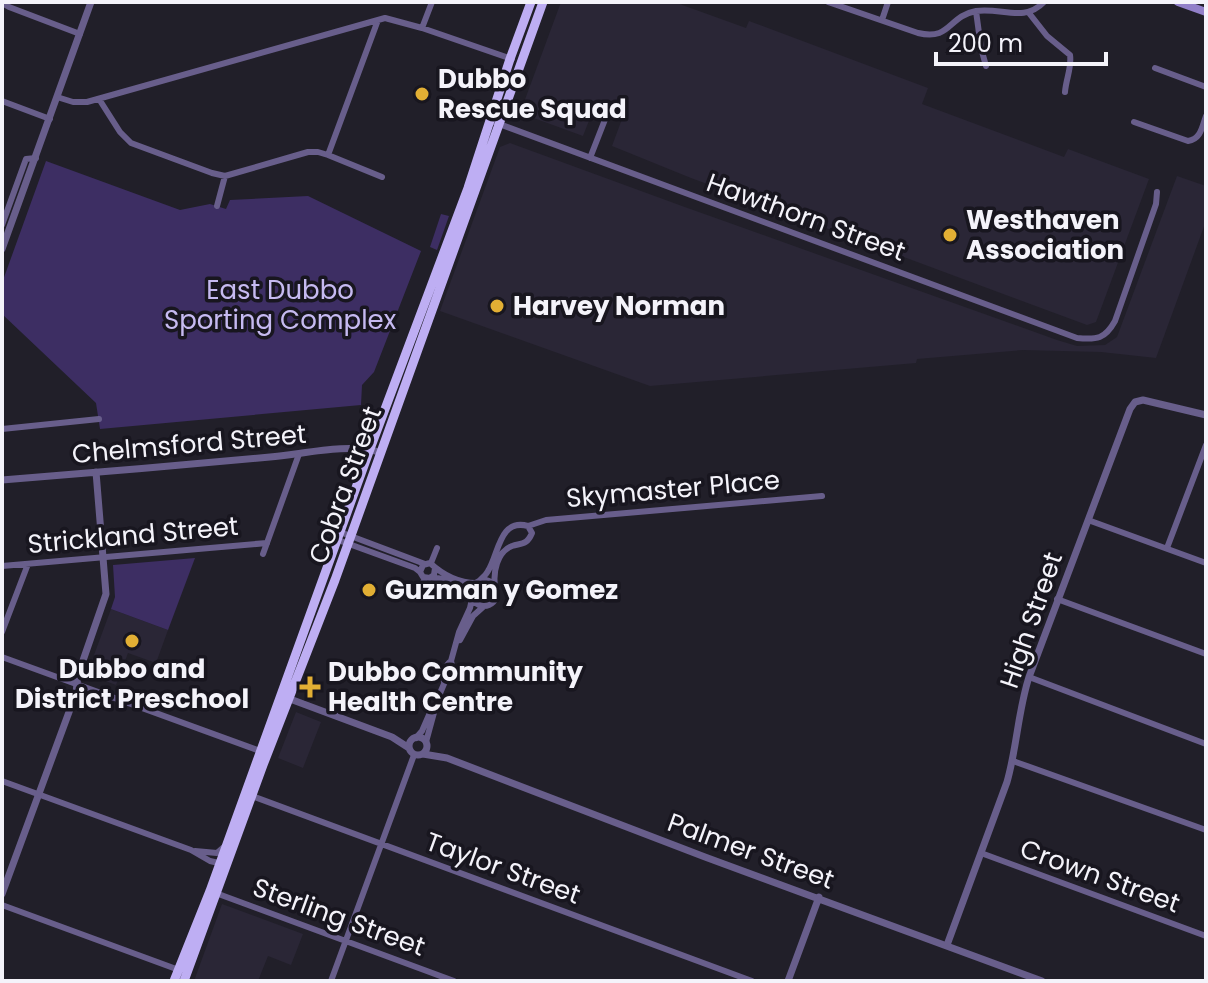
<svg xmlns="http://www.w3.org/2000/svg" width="1208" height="983" font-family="Poppins,sans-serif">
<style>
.built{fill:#2a2636}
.green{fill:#3d2e63}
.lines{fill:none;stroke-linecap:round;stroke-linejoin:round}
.minor{stroke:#685e8b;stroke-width:6}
.tertiary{stroke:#685e8b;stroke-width:7}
.secondary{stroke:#9280c9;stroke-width:8}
.trunk{stroke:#beaef3;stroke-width:9}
.poi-dot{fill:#e2af34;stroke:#18161f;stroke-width:3}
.labels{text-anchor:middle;stroke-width:7;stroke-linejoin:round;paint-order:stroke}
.poi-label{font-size:26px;font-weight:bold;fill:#f4f3fa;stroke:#18161f;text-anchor:start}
.street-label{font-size:26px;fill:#f4f3fa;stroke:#18161f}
.park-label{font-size:26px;fill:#c6baf1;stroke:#18161f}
</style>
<rect width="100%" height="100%" fill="#211f29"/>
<path class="built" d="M 561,2 L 674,2 L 746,28 L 749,21 L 928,88 L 922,104 L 1064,157 L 1068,149 L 1149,179 L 1096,322 L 1087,325 L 691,178 L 612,146 L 622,119 L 622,112 L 619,104 L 609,100 L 600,101 L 594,108 L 583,136 L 520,113 Z
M 510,143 L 682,206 L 1057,340 L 1077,346 L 1105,345 L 1117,337 L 1177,176 L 1206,186 L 1206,221 L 1156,358 L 1101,352 L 1023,350 L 917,359 L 916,363 L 650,386 L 440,311 L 500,147 Z
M 111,609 L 168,630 L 156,663 L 128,653 L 116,685 L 87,674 Z
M 296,712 L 321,722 L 303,768 L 278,758 Z
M 222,904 L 303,934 L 291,965 L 268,956 L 258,981 L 194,981 Z"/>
<path class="green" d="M 46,161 L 180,210 L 210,204 L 226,209 L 230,200 L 308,196 L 421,251 L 374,372 L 362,385 L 361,405 L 100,429 L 96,403 L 2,314 L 2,283 Z
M 441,214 L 449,216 L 437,250 L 430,247 Z
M 195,558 L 168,630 L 111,609 L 115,597 L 113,565 Z"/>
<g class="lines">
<path class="minor" d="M 828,2 L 918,33 C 951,41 948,16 976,11 C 1001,7 1024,23 1044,2
M 2,3 L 9,7 L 80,34
M 976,11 L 981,48 L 986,66
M 1029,13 L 1047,36 L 1070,55 C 1072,67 1066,79 1065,92
M 882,20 L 888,2
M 422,28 L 432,2
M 1155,68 L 1206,87
M 57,97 L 73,102 L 87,102 L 385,18 L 422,28 L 512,59
M 99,99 L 120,132 L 131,143 L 212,173 L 225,176 L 308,152 L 318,152 L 328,155 L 378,20
M 2,101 L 50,119
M 491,121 L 1077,338 C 1097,340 1105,339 1115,321 L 1156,204 L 1157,192
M 1134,122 L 1188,141 C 1201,139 1202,127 1206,116
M 328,155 L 382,177
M 590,158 L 606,117
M 217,206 L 225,176
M 2,225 L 26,159 L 36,158
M 2,429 L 99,419
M 1088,520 L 1206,563
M 528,526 L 546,520 L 822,496
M 340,532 L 425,564
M 338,540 L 415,568 L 420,572
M 1167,548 L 1206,445
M 263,554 L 299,454
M 431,563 L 437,548
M 2,566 L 267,543
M 435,568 L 434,575 L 430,578 L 423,577 L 420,572 L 423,565 L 430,563 C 443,575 457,583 476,583
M 433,578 C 447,578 462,585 471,597
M471 593a13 13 0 1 1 26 0a13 13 0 1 1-26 0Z
M 479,581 C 483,577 486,575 488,571 C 499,554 499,518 528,526 L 532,533 C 527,545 522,543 512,546 C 497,552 493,572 495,586
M 419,592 L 425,578
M 1057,599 L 1206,654
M 2,632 L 28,564
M 460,640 L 473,616 L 483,607
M 2,657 L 260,751
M 1029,677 L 1206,744
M 444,682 C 443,675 445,665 451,661
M 416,738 L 422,731 L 432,708
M 426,742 L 438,698 L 452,665 L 451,661 L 459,632 L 470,608 L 472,599
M 1013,761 L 1206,830
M 2,781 L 191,850 L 210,861 L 223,864
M 249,797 L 252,796 L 752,981
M 195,851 L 217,853 L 225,846
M 981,853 L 1206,936
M 213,892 L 454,981
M 2,905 L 179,970
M 331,981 L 414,755"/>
<path class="tertiary" d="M 2,249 L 91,2
M 2,480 C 91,473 181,465 270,457 C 304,454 347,443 379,452
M 290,699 L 392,737 L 409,748
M409 746a9 9 0 1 1 18 0a9 9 0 1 1-18 0Z
M 423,754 L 447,758 L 705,857 L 1042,981
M 2,894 L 76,693 L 78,675 L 106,594 L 96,472
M 947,945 L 1007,782 C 1017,747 1018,711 1029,677 L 1130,409 L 1135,402 L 1143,400 L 1206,415
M 788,981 L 819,897"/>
<path class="secondary" d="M 1178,2 L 1206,12"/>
<path class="trunk" d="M 174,981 L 210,891 L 370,449 L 468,188 L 510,59 L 531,2
M 184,981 L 263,765 L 335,580 L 543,2"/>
</g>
<g class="poi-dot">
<circle cx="422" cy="94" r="8"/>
<circle cx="950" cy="235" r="8"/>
<circle cx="497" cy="306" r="8"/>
<circle cx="369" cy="590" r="8"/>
<circle cx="132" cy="641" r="8"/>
<path d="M306 675h8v8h8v8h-8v8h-8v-8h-8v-8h8z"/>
</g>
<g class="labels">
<g class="poi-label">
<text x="438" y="88">Dubbo<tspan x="438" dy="30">Rescue Squad</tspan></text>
<text x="966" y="229">Westhaven<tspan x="966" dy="30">Association</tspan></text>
<text x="513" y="315">Harvey Norman</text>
<text x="385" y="599">Guzman y Gomez</text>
<text x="132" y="678" text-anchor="middle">Dubbo and<tspan x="132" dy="30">District Preschool</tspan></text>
<text x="328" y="681">Dubbo Community<tspan x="328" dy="30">Health Centre</tspan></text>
</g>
<g class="street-label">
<text transform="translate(806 217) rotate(20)" y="9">Hawthorn Street</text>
<text transform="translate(189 444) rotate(-5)" y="9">Chelmsford Street</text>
<text transform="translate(345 485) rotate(-70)" y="9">Cobra Street</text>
<text transform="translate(673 489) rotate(-5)" y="9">Skymaster Place</text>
<text transform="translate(133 535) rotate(-5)" y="9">Strickland Street</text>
<text transform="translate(1031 620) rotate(-71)" y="9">High Street</text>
<text transform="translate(751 851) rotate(20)" y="9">Palmer Street</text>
<text transform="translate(503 868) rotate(20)" y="9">Taylor Street</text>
<text transform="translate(1100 876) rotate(20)" y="9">Crown Street</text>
<text transform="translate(339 917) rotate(20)" y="9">Sterling Street</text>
</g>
<g class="park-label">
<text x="280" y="299">East Dubbo<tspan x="280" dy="30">Sporting Complex</tspan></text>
</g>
</g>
<rect width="1208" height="983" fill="none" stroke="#f4f3fa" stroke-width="8"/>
<path d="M936 52v12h170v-12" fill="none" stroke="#f4f3fa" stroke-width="4"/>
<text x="948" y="52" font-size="24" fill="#f4f3fa" stroke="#18161f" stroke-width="6" paint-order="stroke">200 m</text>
</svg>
